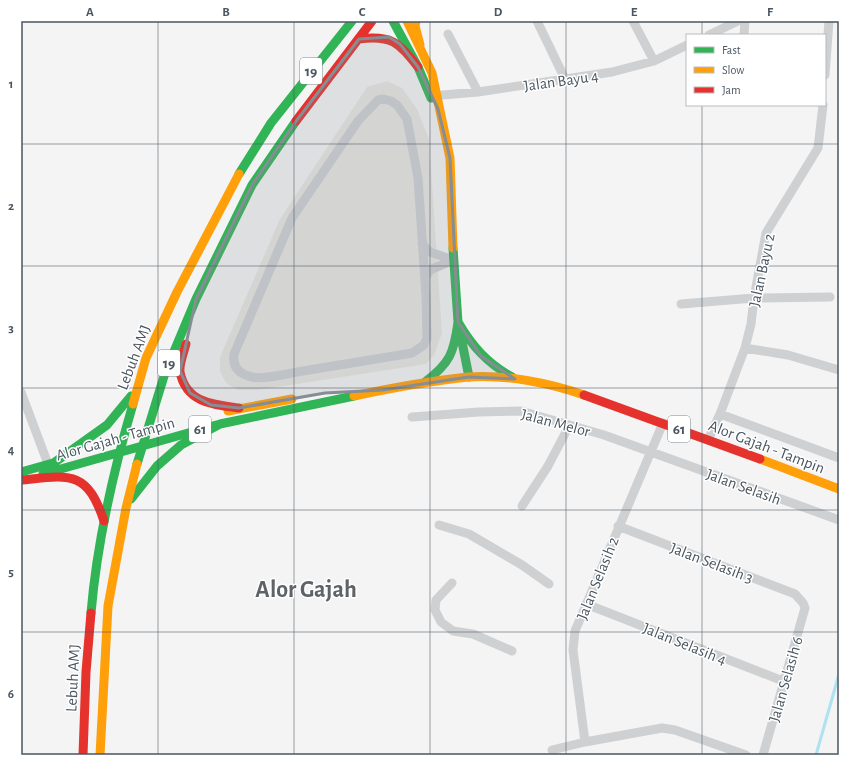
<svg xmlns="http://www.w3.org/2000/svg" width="860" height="776" font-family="'Alegreya Sans',sans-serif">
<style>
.commercial{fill:#e8e7e3}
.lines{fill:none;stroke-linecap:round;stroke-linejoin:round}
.stream{stroke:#aee2f0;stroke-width:3}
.street{stroke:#ced0d2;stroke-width:9}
.fast{stroke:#30b455;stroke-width:9}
.slow{stroke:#ff9f0a;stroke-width:9}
.jam{stroke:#e5322d;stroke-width:9}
.marked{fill:#868d94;fill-opacity:0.2;stroke:#868d94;stroke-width:3;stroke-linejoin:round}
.grid{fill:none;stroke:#4a5661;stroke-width:1;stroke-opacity:0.55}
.labels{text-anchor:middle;stroke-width:3;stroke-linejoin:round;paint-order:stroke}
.shield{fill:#fff;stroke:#808990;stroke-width:1}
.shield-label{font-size:15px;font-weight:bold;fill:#4a5661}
.street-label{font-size:16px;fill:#4a5661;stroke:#fff}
.town-label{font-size:24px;font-weight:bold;fill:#5f6368;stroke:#fff}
.neatline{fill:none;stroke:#4a5661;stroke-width:1.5}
.grid-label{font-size:13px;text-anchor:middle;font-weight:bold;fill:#4a5661}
</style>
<rect width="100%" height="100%" fill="#f4f4f4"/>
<path class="commercial" d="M 387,81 L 402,88 L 417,109 L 429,139 L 442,333 L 434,355 L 426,364 L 258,390 L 238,390 L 226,383 L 220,371 L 220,357 L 280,219 L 367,87 Z"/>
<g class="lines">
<path class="stream" d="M 816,755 L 839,674"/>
<path class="street" d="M 537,21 L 565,79
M 633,21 L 654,61
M 448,34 L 478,92
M 709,35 L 738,21
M 744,35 L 745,21
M 825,75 L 829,21
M 431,96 L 478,92 L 612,72 L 654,61 L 687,45
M 383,99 L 391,101 L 397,105 L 407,119 L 418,178 L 426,296 L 427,338 L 424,345 L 412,353 C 376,359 339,365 303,371 C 289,373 265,380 252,377 C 239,374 232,367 234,354 L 292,218 L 358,121 L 378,100 Z
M 422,244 L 430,252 L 453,260 L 430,270 L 425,278
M 681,304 L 754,298 L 830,297
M 745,348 L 788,355 L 839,370
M 21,392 L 48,464
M 720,414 L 839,458
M 412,417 L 479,412 L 521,411 L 604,435 L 839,520
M 708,440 L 720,414 L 745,348 L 751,324 L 754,298 L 766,233 L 818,148 L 823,105
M 522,506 L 548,466 L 569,426
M 439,525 L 469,534 L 522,565 L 549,584
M 618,526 L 795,594 L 803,603 L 805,608 L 763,755
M 452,583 L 436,600 L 435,610 L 441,622 L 453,631 L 473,634 L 512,651
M 586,604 L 783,681
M 585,742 L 573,650 L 575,631 L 663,423
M 552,750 L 585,742 L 662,728 L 675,730 L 746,755"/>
<path class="fast" d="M 393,21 L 418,67 L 431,98
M 239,174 L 271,123 L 352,21
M 453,248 L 458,322 L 469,377
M 458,322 C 472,346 487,363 512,377
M 425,382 C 450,363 454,353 458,322
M 55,462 L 107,425 L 131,396
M 137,464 L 165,373 L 196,299 L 252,185 L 296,121
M 21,472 L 53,463
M 43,474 L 220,424 L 354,396
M 131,499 L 157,466 L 181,445 L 220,424
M 91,613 C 97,542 113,472 133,404"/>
<path class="slow" d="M 407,21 L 432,73 L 450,158 L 453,248
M 416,21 L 415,26 L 420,45
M 354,396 C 391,388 430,381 468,377 C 504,374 550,383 584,395
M 133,404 L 146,358 L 177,292 L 239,174
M 228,411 L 292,399
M 760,459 L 839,489
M 100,755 L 108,606 L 126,508 L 137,464"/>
<path class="jam" d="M 359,39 C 392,35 398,42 418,67
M 296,121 L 372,21
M 186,344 C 184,352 179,364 180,372 C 186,403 214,405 239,408
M 584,395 L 760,459
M 22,480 C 70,475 87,470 104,521
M 83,755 L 86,672 L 91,613"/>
</g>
<path class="marked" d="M 389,37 L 400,44 L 418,67 L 438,109 L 450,158 L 458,322 L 481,356 L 515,379 L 469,377 L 383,390 L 325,393 L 239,408 L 211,405 L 190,393 L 180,371 L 196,299 L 252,185 L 297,120 L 359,39 Z"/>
<path class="grid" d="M 158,21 L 158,755M 294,21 L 294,755M 430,21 L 430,755M 566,21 L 566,755M 702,21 L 702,35M 702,105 L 702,755M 21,144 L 839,144M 21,266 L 839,266M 21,388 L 839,388M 21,510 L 839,510M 21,632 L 839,632"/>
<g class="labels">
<g class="shield">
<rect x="300" y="58" width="22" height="26" rx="3"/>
<rect x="158" y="350" width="22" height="26" rx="3"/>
<rect x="189" y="416" width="22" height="26" rx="3"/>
<rect x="668" y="416" width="22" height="26" rx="3"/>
</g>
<g class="shield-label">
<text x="311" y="76">19</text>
<text x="169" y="368">19</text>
<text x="200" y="434">61</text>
<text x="679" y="434">61</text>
</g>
<g class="street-label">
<text transform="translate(561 80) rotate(-8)" y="6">Jalan Bayu 4</text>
<text transform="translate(761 270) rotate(-78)" y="6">Jalan Bayu 2</text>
<text transform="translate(133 357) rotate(-69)" y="6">Lebuh AMJ</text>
<text transform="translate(556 422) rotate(15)" y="6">Jalan Melor</text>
<text transform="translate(115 438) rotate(-16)" y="6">Alor Gajah - Tampin</text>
<text transform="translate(767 446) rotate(21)" y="6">Alor Gajah - Tampin</text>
<text transform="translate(744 486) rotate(20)" y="6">Jalan Selasih</text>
<text transform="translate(712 562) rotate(21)" y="6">Jalan Selasih 3</text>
<text transform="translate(597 578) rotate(-68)" y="6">Jalan Selasih 2</text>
<text transform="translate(685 643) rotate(22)" y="6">Jalan Selasih 4</text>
<text transform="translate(72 678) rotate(-87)" y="6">Lebuh AMJ</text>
<text transform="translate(785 679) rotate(-74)" y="6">Jalan Selasih 6</text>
</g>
<g class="town-label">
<text x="306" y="597">Alor Gajah</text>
</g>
</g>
<rect width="860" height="776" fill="none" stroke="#ffffff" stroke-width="44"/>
<rect x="686" y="34" width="140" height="72" fill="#ffffff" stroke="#b7bbc0"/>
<rect x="694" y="47" width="20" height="6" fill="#30b455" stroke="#b7bbc0"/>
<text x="722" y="54" font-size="12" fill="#4a5661">Fast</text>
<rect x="694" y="67" width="20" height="6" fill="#ff9f0a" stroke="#b7bbc0"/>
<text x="722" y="74" font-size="12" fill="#4a5661">Slow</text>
<rect x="694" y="87" width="20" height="6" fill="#e5322d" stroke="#b7bbc0"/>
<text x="722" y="94" font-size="12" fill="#4a5661">Jam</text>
<rect x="22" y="22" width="816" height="732" class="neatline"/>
<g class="grid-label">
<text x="90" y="16">A</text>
<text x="226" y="16">B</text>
<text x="362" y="16">C</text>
<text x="498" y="16">D</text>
<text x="634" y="16">E</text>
<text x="770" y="16">F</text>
<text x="11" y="88">1</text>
<text x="11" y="210">2</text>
<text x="11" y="332">3</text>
<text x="11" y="454">4</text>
<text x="11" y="576">5</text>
<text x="11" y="698">6</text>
</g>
</svg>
